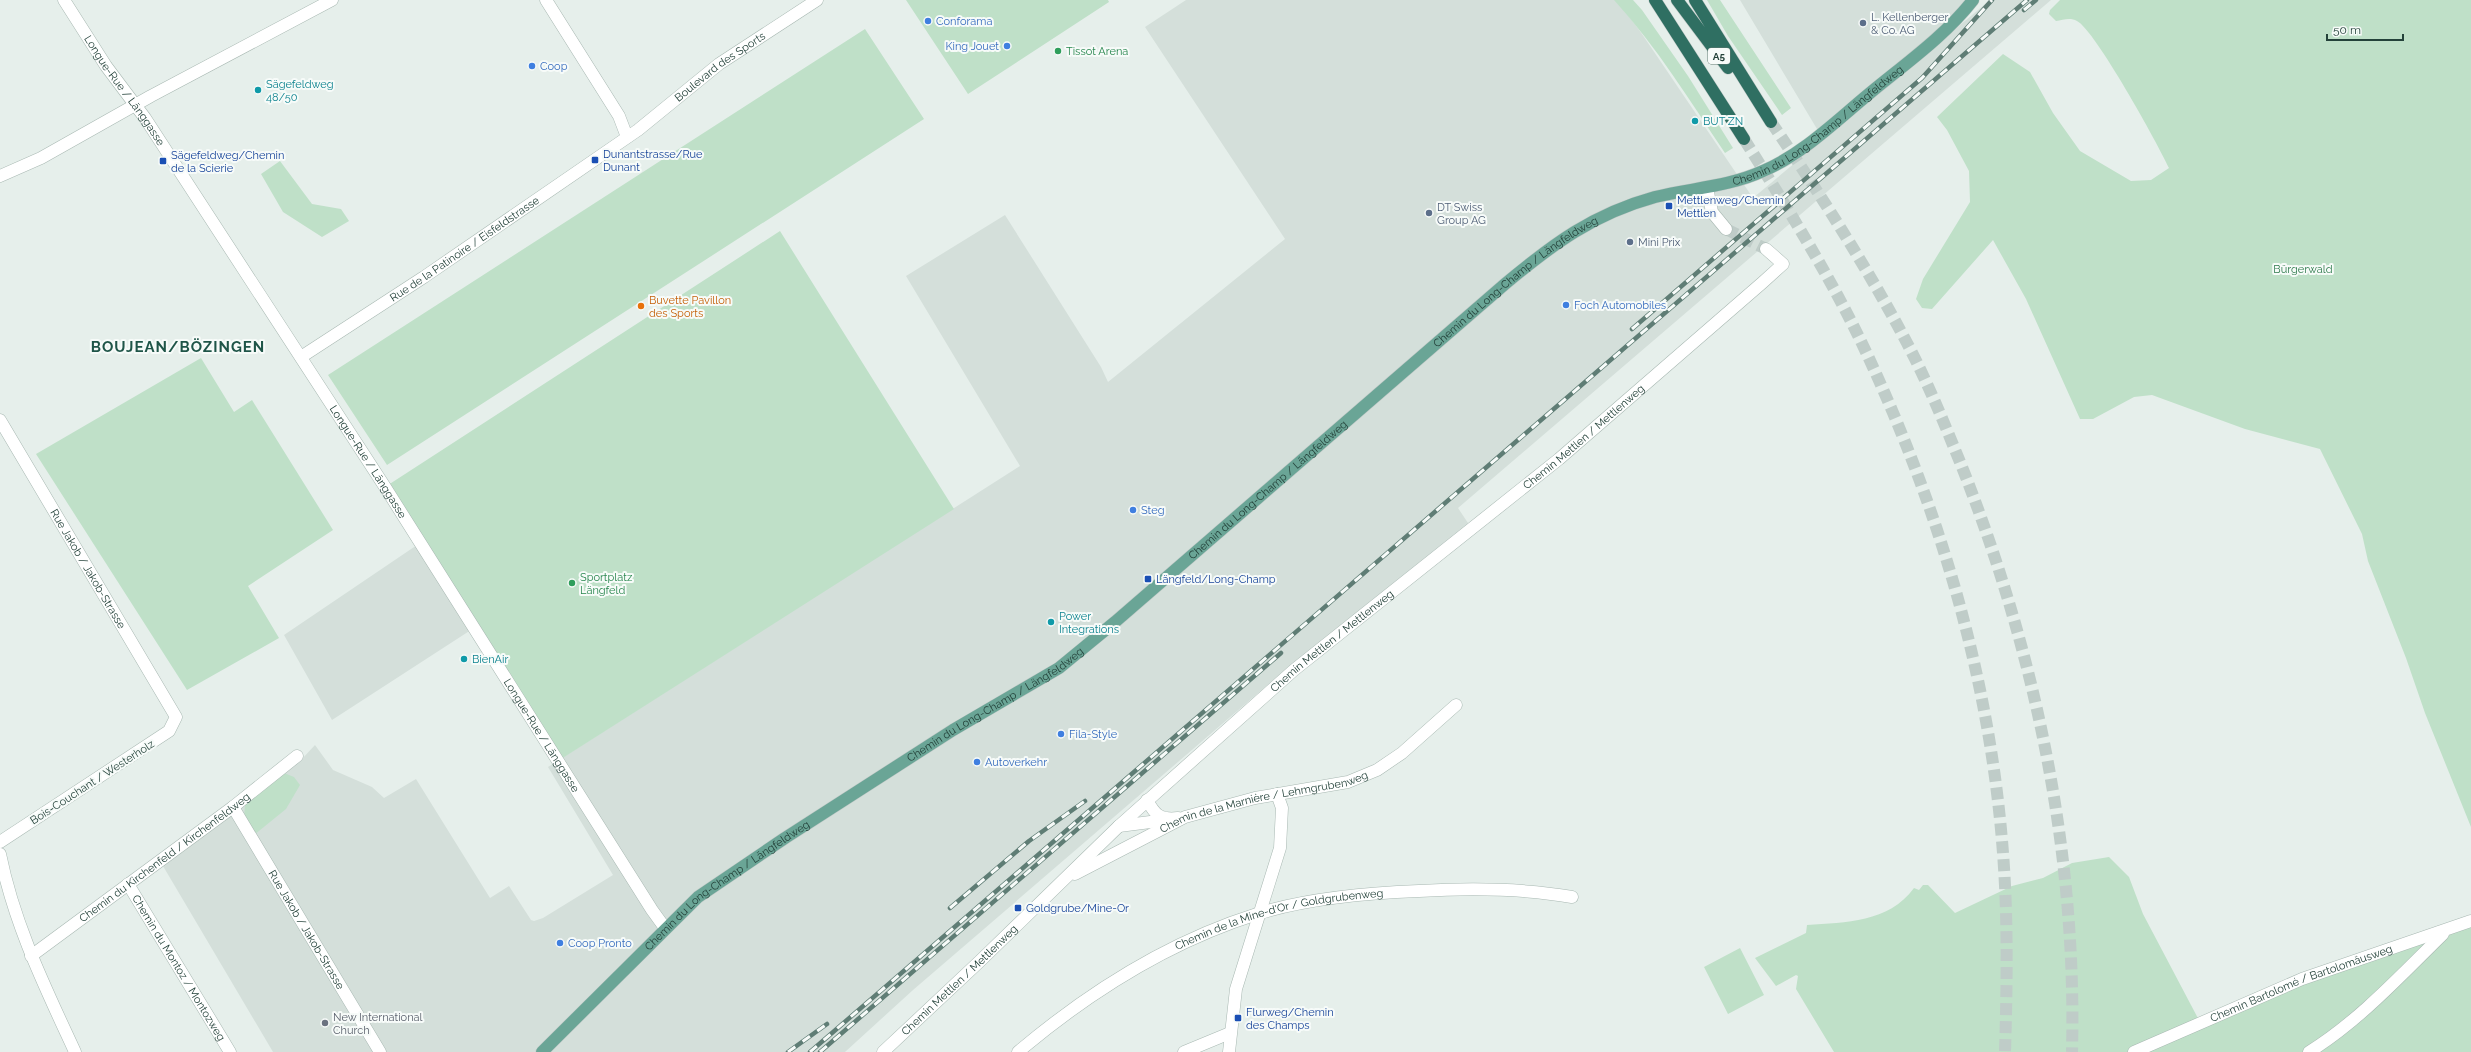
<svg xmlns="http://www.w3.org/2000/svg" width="2471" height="1052" font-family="Raleway,sans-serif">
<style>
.built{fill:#d4dfda}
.green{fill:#bfe0c8}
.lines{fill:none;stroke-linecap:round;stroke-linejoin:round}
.minor-tunnel{stroke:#bfccc8;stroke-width:12;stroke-dasharray:12 6;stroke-linecap:butt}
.highway-tunnel{stroke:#bfccc8;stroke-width:12;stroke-dasharray:12 6;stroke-linecap:butt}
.minor-casing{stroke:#a8b8b2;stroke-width:13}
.major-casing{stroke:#c2cac8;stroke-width:13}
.highway-casing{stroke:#c2cac8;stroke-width:13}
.minor{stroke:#fff;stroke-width:12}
.major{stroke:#6aa596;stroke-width:12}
.highway{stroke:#2f6f62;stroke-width:12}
.rail-casing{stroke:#5f7d75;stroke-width:4.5}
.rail{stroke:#f7fbf9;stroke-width:3;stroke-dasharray:9;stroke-linecap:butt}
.shop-dot{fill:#3f7fe0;stroke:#f7fbf9;stroke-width:1.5}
.service-dot{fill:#5c6f8a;stroke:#f7fbf9;stroke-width:1.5}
.leisure-dot{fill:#2e9e5b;stroke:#f7fbf9;stroke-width:1.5}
.culture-dot{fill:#0f9aa8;stroke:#f7fbf9;stroke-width:1.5}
.transit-dot{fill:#1a4fb4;stroke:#f7fbf9;stroke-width:1.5}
.food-dot{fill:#e8710a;stroke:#f7fbf9;stroke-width:1.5}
.worship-dot{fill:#6b7280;stroke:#f7fbf9;stroke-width:1.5}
.labels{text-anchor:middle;stroke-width:4;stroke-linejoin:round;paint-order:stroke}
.shield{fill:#f7fbf9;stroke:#637a73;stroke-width:1}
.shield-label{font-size:10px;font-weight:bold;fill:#24423a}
.service-label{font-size:11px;fill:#4e5e75;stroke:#f7fbf9;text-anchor:start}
.shop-label{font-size:11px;fill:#366cbe;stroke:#f7fbf9;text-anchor:start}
.leisure-label{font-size:11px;fill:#27864d;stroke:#f7fbf9;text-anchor:start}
.street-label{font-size:11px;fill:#24423a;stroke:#f7fbf9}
.culture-label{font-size:11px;fill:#0d838f;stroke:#f7fbf9;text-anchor:start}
.transit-label{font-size:11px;fill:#164399;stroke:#f7fbf9;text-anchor:start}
.park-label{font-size:11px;fill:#2d7a4b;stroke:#f7fbf9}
.food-label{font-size:11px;fill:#c56008;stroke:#f7fbf9;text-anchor:start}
.worship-label{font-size:11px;fill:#5b616d;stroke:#f7fbf9;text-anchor:start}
.district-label{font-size:15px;font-weight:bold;letter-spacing:1px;fill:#1f5548;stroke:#f7fbf9}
</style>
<rect width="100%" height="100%" fill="#e6efeb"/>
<path class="built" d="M 1186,0 L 1617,0 L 1642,34 L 1753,198 L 1990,0 L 2051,0 L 1458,508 L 1468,523 L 1286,669 L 913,990 L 845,1052 L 273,1052 L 163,866 L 301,760 L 315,745 L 333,770 L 372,787 L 384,798 L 416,779 L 490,898 L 509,886 L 531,920 L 534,921 L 543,918 L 613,875 L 548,767 L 1020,466 L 906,276 L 1005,215 L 1101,367 L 1108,382 L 1285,239 L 1145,27 Z
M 1740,0 L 1973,0 L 1820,134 Z
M 420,543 L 474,628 L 332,720 L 284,635 Z"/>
<path class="green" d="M 906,0 L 1108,0 L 1109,2 L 968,94 Z
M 1614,0 L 1633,0 L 1642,10 L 1688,76 L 1733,148 L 1725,153 C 1690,101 1657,47 1614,0 Z
M 1707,0 L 1720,0 L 1791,108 L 1782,115 L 1728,36 Z
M 2060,0 L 2471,0 L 2471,827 L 2425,713 L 2406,658 L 2368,561 L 2362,534 L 2320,449 L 2245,429 L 2152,395 L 2134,397 L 2093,419 L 2080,419 L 2026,299 L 1993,240 L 1932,309 L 1922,308 L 1916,299 L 1923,279 L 1970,202 L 1969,171 L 1947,130 L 1937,117 L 2003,54 L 2030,72 L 2053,113 L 2080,151 L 2131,181 L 2151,180 L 2169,168 C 2158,144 2095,30 2077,21 C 2070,17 2063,20 2056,21 L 2049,14 L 2050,10 Z
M 865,29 L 924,119 L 387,465 L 328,375 Z
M 280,161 L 312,204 L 341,209 L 349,221 L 322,237 L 283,212 L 261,174 Z
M 780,231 L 954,509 L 558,761 L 385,487 Z
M 201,358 L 234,412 L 252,400 L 333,530 L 248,586 L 279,638 L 187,690 L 36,454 Z
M 284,773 L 294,777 L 300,785 L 286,809 L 254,835 L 244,817 L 245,805 Z
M 2109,857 L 2129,877 L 2143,914 L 2201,1024 L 2302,979 L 2471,921 L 2471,1052 L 1834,1052 L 1796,989 L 1798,976 L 1796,975 L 1776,986 L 1755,958 L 1806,933 L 1807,925 C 1846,922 1888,923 1914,888 L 1919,890 L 1923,885 L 1928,885 L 1955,913 L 2012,886 L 2043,878 L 2072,863 Z
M 1740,948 L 1764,995 L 1728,1014 L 1704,967 Z"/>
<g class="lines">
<path class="minor-tunnel" d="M 1726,229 L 1766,249"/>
<path class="highway-tunnel" d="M 1771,122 C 1820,194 1867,267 1907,343 C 1928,383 1945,425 1962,467 C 2035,652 2077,852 2072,1052
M 1744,139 C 1788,209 1832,279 1867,354 C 1940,511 1990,679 2003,853 C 2008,919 2007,986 2005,1052"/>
<defs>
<g id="minor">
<path id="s1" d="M 64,0 L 106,66 L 145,118 L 385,487 L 652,910 L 665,928"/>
<path d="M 546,0 L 619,116 L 627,137"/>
<path d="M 0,176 L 41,158 L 151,96 L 332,0"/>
<path d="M 1707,188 L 1712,212 L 1726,229"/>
<path id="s2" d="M 301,357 L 424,277 L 638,130 L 719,64 L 817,0"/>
<path id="s3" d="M 0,420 L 176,717 L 169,731 L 0,842"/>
<path d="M 1147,800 C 1155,815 1160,820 1178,818"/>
<path id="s4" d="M 233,807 L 380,1052"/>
<path d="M 1119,826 L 1166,820"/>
<path d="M 0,854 C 14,924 45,987 75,1052"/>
<path id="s5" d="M 1075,874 L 1185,817 L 1255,798 L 1348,782 L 1377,770 L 1402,753 L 1456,705"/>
<path id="s6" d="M 128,884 L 230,1052"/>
<path id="s7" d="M 31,956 L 233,807 L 297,756"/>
<path id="s8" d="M 883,1052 L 980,961 L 1119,826 L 1294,670 L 1559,459 L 1762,283 L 1783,264 L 1766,249"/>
<path id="s9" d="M 1018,1052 C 1089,992 1168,942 1257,914 C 1308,898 1366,893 1419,891 C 1471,888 1521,888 1572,897"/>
<path d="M 1184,1052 L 1230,1033"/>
<path d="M 1229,1052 L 1236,989 L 1280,848 L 1282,808 L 1277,794"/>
<path id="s10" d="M 2134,1052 L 2302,979 L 2471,921"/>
<path d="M 2309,1052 C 2359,1021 2401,975 2443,934"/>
</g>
<g id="major">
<path id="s11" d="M 542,1052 L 698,897 L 785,838 L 953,730 L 1059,668 L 1115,622 L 1505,284 C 1553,244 1593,214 1655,197 C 1691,188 1728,187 1763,171 C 1803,154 1836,121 1870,93 C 1905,64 1945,36 1973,0"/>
</g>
<path id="highway" d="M 1655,0 L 1744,139
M 1677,0 L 1728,68
M 1695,0 L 1771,122"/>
</defs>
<use href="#minor" class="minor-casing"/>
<use href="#major" class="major-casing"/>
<use href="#highway" class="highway-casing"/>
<use href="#minor" class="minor"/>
<use href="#major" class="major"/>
<use href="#highway" class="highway"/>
<defs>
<path id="rail" d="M 2024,10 L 2036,0
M 1632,329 L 1922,78 L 1992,0
M 950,908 L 1029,841 L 1085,801
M 788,1052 L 827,1024
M 810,1052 L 2027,0
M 820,1052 L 1281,653"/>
</defs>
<use href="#rail" class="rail-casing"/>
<use href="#rail" class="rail"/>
</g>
<g class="shop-dot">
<circle cx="928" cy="21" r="4"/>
<circle cx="1007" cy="46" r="4"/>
<circle cx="532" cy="66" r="4"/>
<circle cx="1566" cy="305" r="4"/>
<circle cx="1133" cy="510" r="4"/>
<circle cx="1061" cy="734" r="4"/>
<circle cx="977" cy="762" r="4"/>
<circle cx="560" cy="943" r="4"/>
</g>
<g class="service-dot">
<circle cx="1863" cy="23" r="4"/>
<circle cx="1429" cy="213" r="4"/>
<circle cx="1630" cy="242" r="4"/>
</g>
<g class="leisure-dot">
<circle cx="1058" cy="51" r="4"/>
<circle cx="572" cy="583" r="4"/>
</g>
<g class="culture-dot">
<circle cx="258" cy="90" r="4"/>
<circle cx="1695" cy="121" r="4"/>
<circle cx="1051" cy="622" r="4"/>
<circle cx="464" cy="659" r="4"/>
</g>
<g class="transit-dot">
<rect x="591" y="156" width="8" height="8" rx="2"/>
<rect x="159" y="157" width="8" height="8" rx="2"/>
<rect x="1665" y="202" width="8" height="8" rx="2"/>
<rect x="1144" y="575" width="8" height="8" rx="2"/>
<rect x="1014" y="904" width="8" height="8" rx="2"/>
<rect x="1234" y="1014" width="8" height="8" rx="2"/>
</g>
<circle class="food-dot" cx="641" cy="306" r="4"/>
<circle class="worship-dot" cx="325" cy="1023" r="4"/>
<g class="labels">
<rect class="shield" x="1708" y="48" width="22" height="16" rx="3"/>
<g class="shield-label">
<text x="1719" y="60">A5</text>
</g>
<g class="service-label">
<text x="1871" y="21">L. Kellenberger<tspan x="1871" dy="13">&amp; Co. AG</tspan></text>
<text x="1437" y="211">DT Swiss<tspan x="1437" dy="13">Group AG</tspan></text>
<text x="1638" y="246">Mini Prix</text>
</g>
<g class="shop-label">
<text x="936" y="25">Conforama</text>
<text x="999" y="50" text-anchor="end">King Jouet</text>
<text x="540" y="70">Coop</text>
<text x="1574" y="309">Foch Automobiles</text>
<text x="1141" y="514">Steg</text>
<text x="1069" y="738">Fila-Style</text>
<text x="985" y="766">Autoverkehr</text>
<text x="568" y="947">Coop Pronto</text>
</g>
<g class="leisure-label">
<text x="1066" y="55">Tissot Arena</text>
<text x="580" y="581">Sportplatz<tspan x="580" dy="13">Längfeld</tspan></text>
</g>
<g class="street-label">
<text dy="4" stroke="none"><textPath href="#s2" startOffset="510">Boulevard des Sports</textPath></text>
<text dy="4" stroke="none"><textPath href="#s1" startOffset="109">Longue-Rue / Länggasse</textPath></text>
<text dy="4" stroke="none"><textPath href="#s11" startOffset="1593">Chemin du Long-Champ / Längfeldweg</textPath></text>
<text dy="4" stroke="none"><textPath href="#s2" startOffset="196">Rue de la Patinoire / Eisfeldstrasse</textPath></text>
<text dy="4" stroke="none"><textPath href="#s11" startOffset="1246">Chemin du Long-Champ / Längfeldweg</textPath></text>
<text dy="4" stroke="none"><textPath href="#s8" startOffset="933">Chemin Mettlen / Mettlenweg</textPath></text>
<text dy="4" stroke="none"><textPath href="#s1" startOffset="553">Longue-Rue / Länggasse</textPath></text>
<text dy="4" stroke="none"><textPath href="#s11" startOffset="922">Chemin du Long-Champ / Längfeldweg</textPath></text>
<text dy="4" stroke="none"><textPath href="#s3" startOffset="173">Rue Jakob / Jakob-Strasse</textPath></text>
<text dy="4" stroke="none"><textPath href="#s8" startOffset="609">Chemin Mettlen / Mettlenweg</textPath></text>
<text dy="4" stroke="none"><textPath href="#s11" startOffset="574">Chemin du Long-Champ / Längfeldweg</textPath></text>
<text dy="4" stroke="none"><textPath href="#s1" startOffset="877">Longue-Rue / Länggasse</textPath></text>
<text transform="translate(92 782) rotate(-33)" y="4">Bois-Couchant / Westerholz</text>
<text dy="4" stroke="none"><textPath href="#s5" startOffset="204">Chemin de la Marnière / Lehmgrubenweg</textPath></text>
<text dy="4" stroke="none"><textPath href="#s7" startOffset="166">Chemin du Kirchenfeld / Kirchenfeldweg</textPath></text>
<text dy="4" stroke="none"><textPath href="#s11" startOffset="250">Chemin du Long-Champ / Längfeldweg</textPath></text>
<text dy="4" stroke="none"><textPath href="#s9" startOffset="298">Chemin de la Mine-d'Or / Goldgrubenweg</textPath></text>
<text dy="4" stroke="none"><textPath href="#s4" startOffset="143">Rue Jakob / Jakob-Strasse</textPath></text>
<text dy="4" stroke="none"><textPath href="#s6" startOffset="98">Chemin du Montoz / Montozweg</textPath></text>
<text dy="4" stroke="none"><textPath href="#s8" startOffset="105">Chemin Mettlen / Mettlenweg</textPath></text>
<text dy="4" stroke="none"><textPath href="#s10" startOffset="181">Chemin Bartolomé / Bartolomäusweg</textPath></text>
</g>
<g class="culture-label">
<text x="266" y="88">Sägefeldweg<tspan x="266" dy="13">48/50</tspan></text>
<text x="1703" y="125">BUT ZN</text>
<text x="1059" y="620">Power<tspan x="1059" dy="13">Integrations</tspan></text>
<text x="472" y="663">BienAir</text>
</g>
<g class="transit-label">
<text x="603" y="158">Dunantstrasse/Rue<tspan x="603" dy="13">Dunant</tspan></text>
<text x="171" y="159">Sägefeldweg/Chemin<tspan x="171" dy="13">de la Scierie</tspan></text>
<text x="1677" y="204">Mettlenweg/Chemin<tspan x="1677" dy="13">Mettlen</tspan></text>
<text x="1156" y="583">Längfeld/Long-Champ</text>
<text x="1026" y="912">Goldgrube/Mine-Or</text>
<text x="1246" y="1016">Flurweg/Chemin<tspan x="1246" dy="13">des Champs</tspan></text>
</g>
<g class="park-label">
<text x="2303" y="273">Bürgerwald</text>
</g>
<g class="food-label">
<text x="649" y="304">Buvette Pavillon<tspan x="649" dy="13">des Sports</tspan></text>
</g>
<g class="worship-label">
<text x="333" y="1021">New International<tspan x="333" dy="13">Church</tspan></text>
</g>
<g class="district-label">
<text x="178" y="352">BOUJEAN/BÖZINGEN</text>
</g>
</g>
<path d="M2327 34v6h76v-6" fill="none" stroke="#24423a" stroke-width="2"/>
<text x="2333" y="34" font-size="12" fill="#24423a" stroke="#f7fbf9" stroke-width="3" paint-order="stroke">50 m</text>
</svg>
